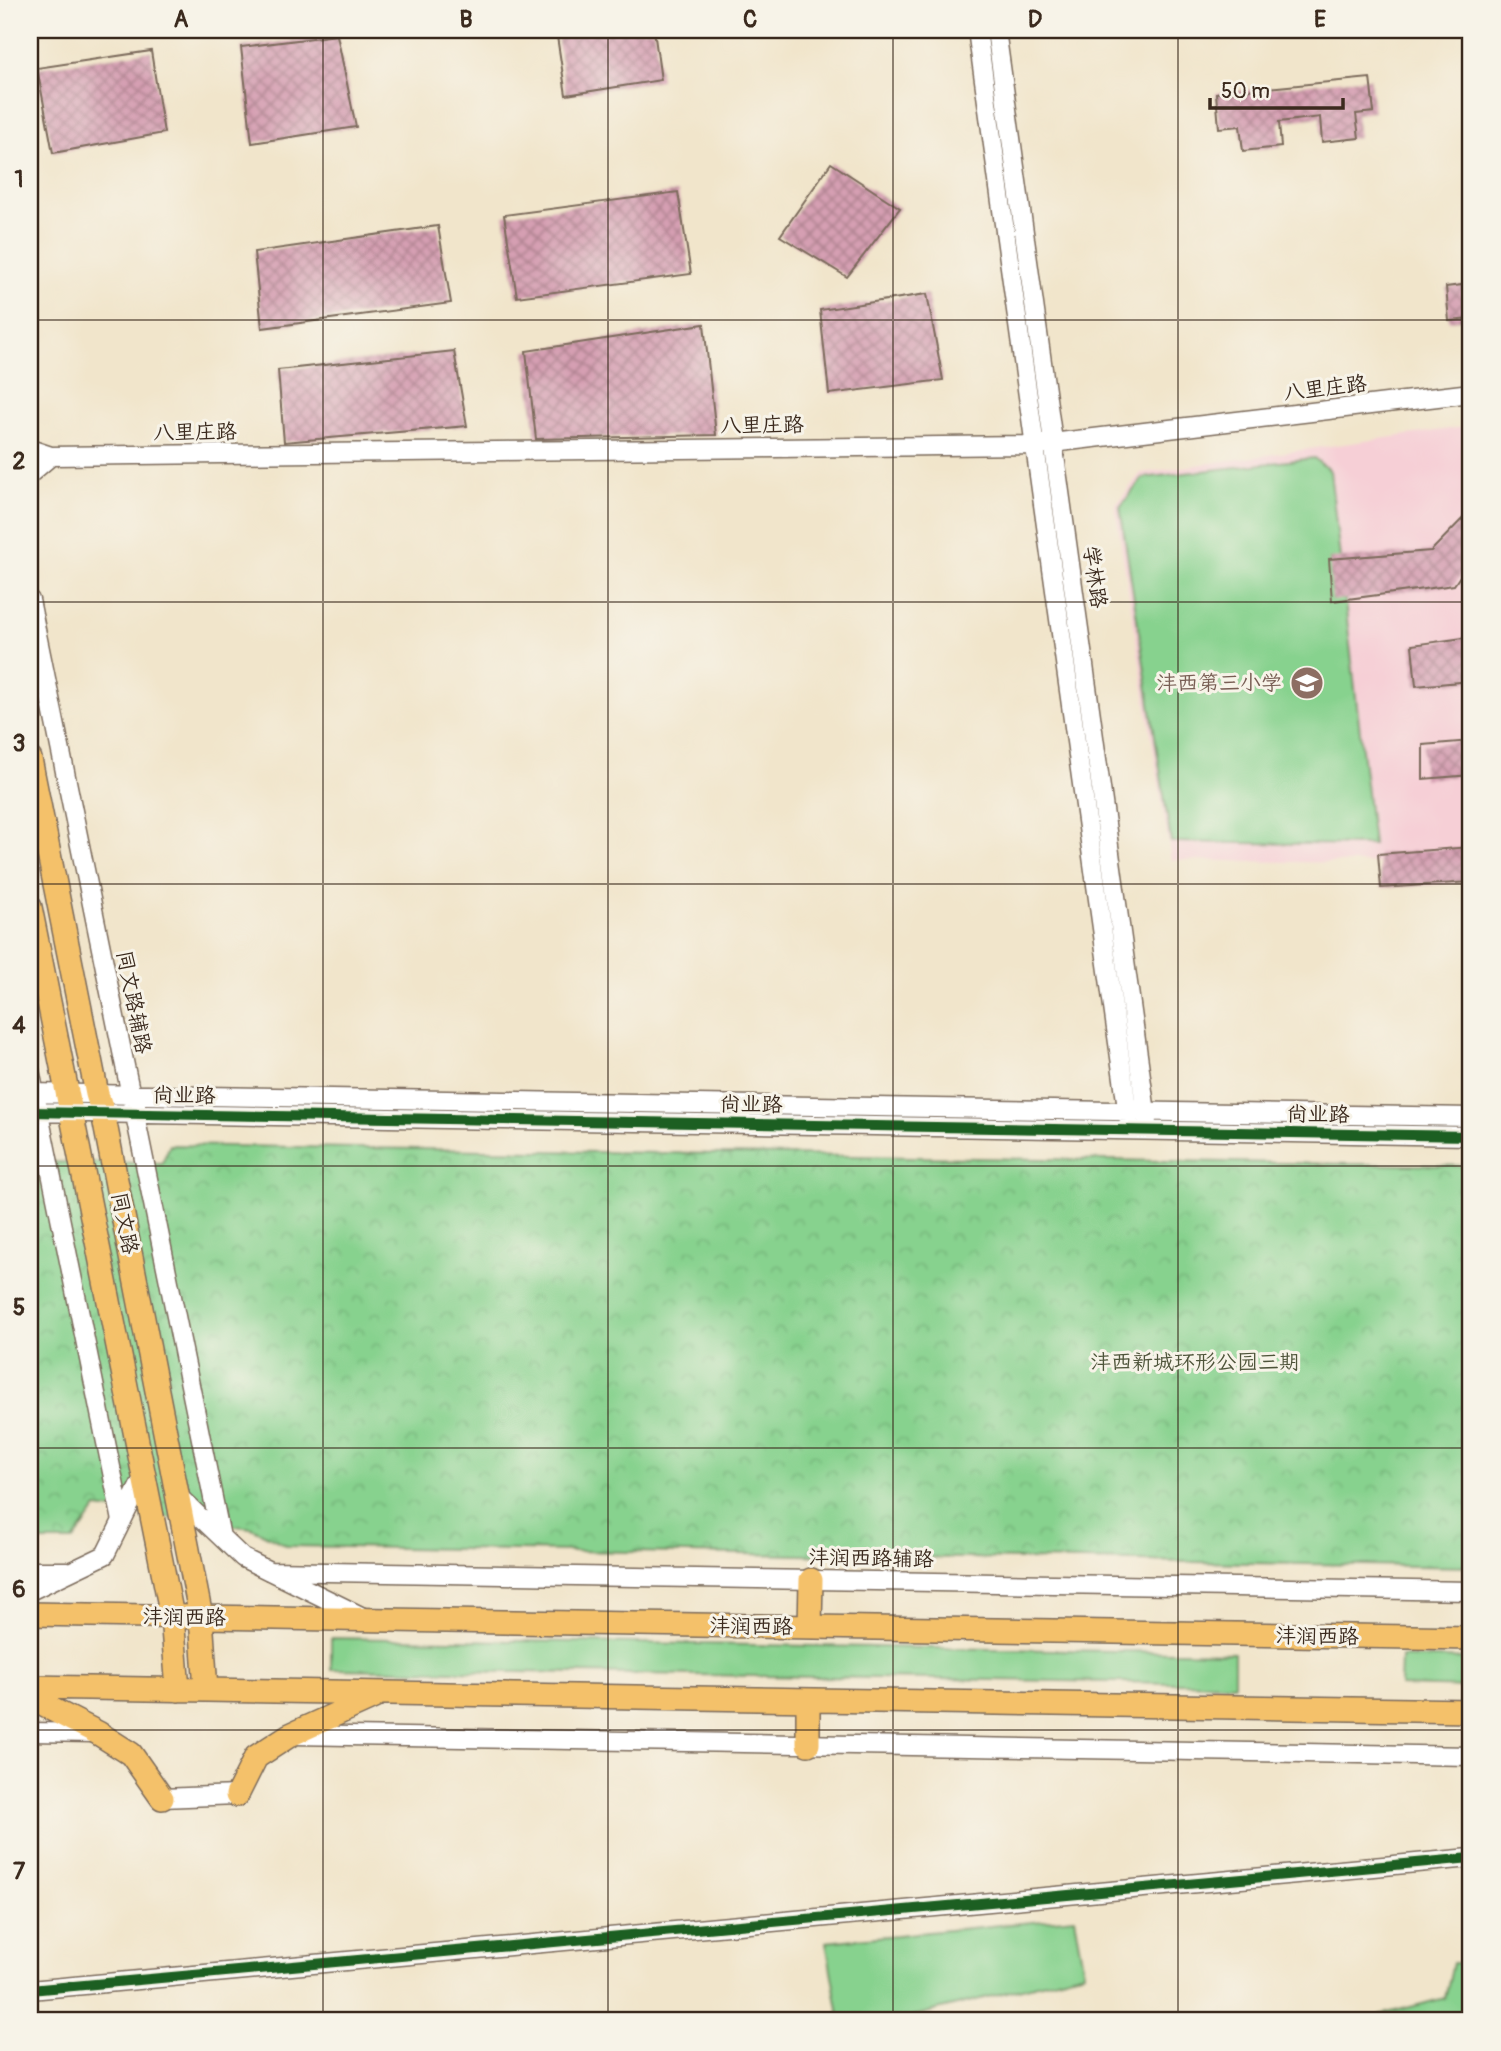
<svg xmlns="http://www.w3.org/2000/svg" width="1501" height="2051" font-family="Pangolin,'LXGW WenKai TC',sans-serif">
<style>
.built{fill:#f6cfd6}
.grass{fill:#87d28e;stroke:#617e56;stroke-width:2}
.park{fill:url(#park-crowns);stroke:#617e56;stroke-width:2}
.building{fill:url(#building-cross-hatch)}
.lines{fill:none;stroke-linecap:round;stroke-linejoin:round}
.minor-casing{stroke:#7b6b5b;stroke-width:21}
.major-casing{stroke:#7b6b5b;stroke-width:26}
.minor{stroke:#fff;stroke-width:18}
.major{stroke:#f4c16a;stroke-width:23}
.cycleway-casing{stroke:#f7f3e8;stroke-width:15}
.cycleway{stroke:#1b5e20;stroke-width:10}
.grid{fill:none;stroke:#3b2a1e;stroke-width:2;stroke-opacity:0.55}
.labels{text-anchor:middle;stroke-width:6;stroke-linejoin:round;paint-order:stroke}
.street-label{font-size:21px;fill:#3b2a1e;stroke:#f7f3e8}
.education-label{font-size:21px;fill:#785e54;stroke:#f7f3e8;text-anchor:end}
.park-label{font-size:21px;fill:#4e543a;stroke:#f7f3e8}
.neatline{fill:none;stroke:#3b2a1e;stroke-width:2.5}
.grid-label{font-size:23px;text-anchor:middle;font-weight:bold;fill:#3b2a1e}
</style>
<defs>
<pattern id="park-crowns" width="20" height="18" patternUnits="userSpaceOnUse" patternTransform="scale(1.75)"><rect width="20" height="18" fill="#87d28e"/><path d="M2 6a3 3 0 1 1 6 0M12 15a3 3 0 1 1 6 0" fill="none" stroke="#75b47a"/></pattern>
<pattern id="building-cross-hatch" width="8" height="8" patternUnits="userSpaceOnUse" patternTransform="scale(1.75)"><rect width="8" height="8" fill="#d59fb2"/><path d="M0 0l8 8M0 8l8-8" fill="none" stroke="#ae8290"/></pattern>
</defs>
<rect width="100%" height="100%" fill="#f7f3e8"/>
<filter id="ink" filterUnits="userSpaceOnUse"><feTurbulence type="fractalNoise" baseFrequency=".0143" numOctaves="2"/><feDisplacementMap in="SourceGraphic" scale="14" xChannelSelector="R" yChannelSelector="G"/><feConvolveMatrix kernelMatrix="1 2 1 2 8 2 1 2 1" color-interpolation-filters="sRGB"/></filter>
<filter id="wash" filterUnits="userSpaceOnUse"><feTurbulence type="fractalNoise" baseFrequency=".00686" numOctaves="4" result="noise"/><feDisplacementMap in="SourceGraphic" scale="28" xChannelSelector="R" yChannelSelector="G"/><feGaussianBlur stdDeviation="1.57" result="paint"/><feColorMatrix in="noise" values="0 0 0 0 0 0 0 0 0 0 0 0 0 0 0 0 0 1.4 0 .05"/><feComposite in="paint" operator="in"/></filter>
<g filter="url(#wash)">
<rect width="100%" height="100%" fill="#f1e5cb"/>
<path class="built" d="M 1471,426 L 1471,865 L 1171,860 L 1115,506 L 1141,473 Z"/>
<path class="grass" d="M 1314,458 L 1330,471 L 1373,845 L 1171,842 L 1120,507 L 1143,478 Z
M 331,1638 L 1234,1653 L 1234,1684 L 331,1669 Z
M 1401,1657 L 1471,1659 L 1471,1688 L 1400,1686 Z
M 1074,1918 L 1084,1972 L 895,2021 L 840,2021 L 826,1942 Z
M 1453,1963 L 1471,1963 L 1471,2021 L 1357,2021 L 1445,1998 Z"/>
<path class="park" d="M 170,1145 L 1471,1166 L 1471,1567 L 288,1546 L 252,1528 L 97,1508 L 73,1541 L 30,1541 L 30,1162 L 162,1163 Z"/>
<g id="blocks">
<path class="building" d="M 556,30 L 654,30 L 661,80 L 566,95 Z
M 337,35 L 356,127 L 252,143 L 241,47 Z
M 151,51 L 164,133 L 53,153 L 37,68 Z
M 1370,78 L 1374,112 L 1356,114 L 1359,138 L 1322,142 L 1320,117 L 1279,122 L 1281,147 L 1243,151 L 1240,126 L 1219,128 L 1216,93 Z
M 831,163 L 900,208 L 847,277 L 780,236 Z
M 678,192 L 691,274 L 517,297 L 504,215 Z
M 438,226 L 451,303 L 262,328 L 254,252 Z
M 1471,284 L 1471,319 L 1449,321 L 1446,287 Z
M 927,294 L 943,380 L 829,394 L 820,310 Z
M 704,324 L 716,435 L 536,439 L 526,351 Z
M 454,351 L 467,426 L 284,442 L 278,370 Z
M 1471,510 L 1471,560 L 1454,585 L 1332,601 L 1329,559 L 1431,551 Z
M 1471,637 L 1471,681 L 1416,686 L 1412,645 Z
M 1471,741 L 1471,775 L 1423,779 L 1423,745 Z
M 1471,847 L 1471,882 L 1381,888 L 1378,854 Z"/>
</g>
</g>
<g filter="url(#ink)">
<use href="#blocks" fill-opacity="0" stroke="#7b6b5b" stroke-width="2"/>
<g class="lines">
<defs>
<path id="minor" d="M 977,30 L 1129,1122
M 996,30 L 1147,1120
M 30,449 L 51,456 L 30,474
M 51,456 L 1035,445 L 1471,393
M 30,600 L 221,1537
M 30,1070 L 122,1521
M 30,1093 L 1471,1117
M 30,1112 L 1471,1136
M 178,1496 L 243,1558 L 365,1618
M 30,1571 L 67,1571
M 269,1571 L 1471,1591
M 30,1591 L 105,1555 L 144,1476
M 30,1732 L 96,1733
M 293,1735 L 1471,1756
M 162,1798 L 237,1795
M 30,1990 L 1471,1858"/>
<path id="major" d="M 30,759 L 97,1094 L 103,1113 L 201,1617 L 206,1690
M 30,907 L 172,1616 L 178,1690
M 30,1614 L 1471,1638
M 810,1627 L 811,1580
M 30,1687 L 1471,1711
M 30,1698 L 98,1733 L 131,1754 L 162,1798
M 808,1744 L 808,1700
M 237,1795 L 256,1757 L 290,1735 L 374,1697"/>
</defs>
<use href="#minor" class="minor-casing"/>
<use href="#major" class="major-casing"/>
<use href="#minor" class="minor"/>
<use href="#major" class="major"/>
<defs>
<path id="cycleway" d="M 30,1112 L 1471,1136
M 30,1990 L 1471,1858"/>
</defs>
<use href="#cycleway" class="cycleway-casing"/>
<use href="#cycleway" class="cycleway"/>
</g>
</g>
<path class="grid" d="M 323,30 L 323,2021M 608,30 L 608,2021M 893,30 L 893,2021M 1178,30 L 1178,2021M 30,320 L 1471,320M 30,602 L 1471,602M 30,884 L 1471,884M 30,1166 L 1471,1166M 30,1448 L 1471,1448M 30,1730 L 1471,1730"/>
<defs>
<symbol id="school-disc" viewBox="-11 -11 22 22"><circle r="9.5" fill="#8d6e63" stroke="#f7f3e8"/><path d="M0-5L7-2L0 1L-7-2ZM-4 1L0 2.5L4 1V4Q0 6-4 4Z" fill="#fff"/></symbol>
</defs>
<g fill-rule="evenodd">
<use href="#school-disc" x="1288" y="664" width="38" height="38"/>
</g>
<g class="labels">
<g class="street-label">
<text transform="translate(1325 388) rotate(-7)" y="7">八里庄路</text>
<text transform="translate(762 425) rotate(-1)" y="7">八里庄路</text>
<text transform="translate(195 432) rotate(-1)" y="7">八里庄路</text>
<text transform="translate(1095 577) rotate(82)" y="7">学林路</text>
<text transform="translate(134 1002) rotate(79)" y="7">同文路辅路</text>
<text transform="translate(184 1095) rotate(1)" y="7">尚业路</text>
<text transform="translate(751 1104) rotate(1)" y="7">尚业路</text>
<text transform="translate(1318 1114) rotate(1)" y="7">尚业路</text>
<text transform="translate(125 1223) rotate(79)" y="7">同文路</text>
<text transform="translate(871 1558) rotate(1)" y="7">沣润西路辅路</text>
<text transform="translate(184 1617) rotate(1)" y="7">沣润西路</text>
<text transform="translate(751 1626) rotate(1)" y="7">沣润西路</text>
<text transform="translate(1317 1636) rotate(1)" y="7">沣润西路</text>
</g>
<g class="education-label">
<text x="1282" y="690">沣西第三小学</text>
</g>
<g class="park-label">
<text x="1195" y="1369">沣西新城环形公园三期</text>
</g>
</g>
<rect width="1501" height="2051" fill="none" stroke="#f7f3e8" stroke-width="77"/>
<path d="M1210 98v10h133v-10" fill="none" stroke="#3b2a1e" stroke-width="3.5"/>
<text x="1221" y="98" font-size="21" fill="#3b2a1e" stroke="#f7f3e8" stroke-width="5" paint-order="stroke">50 m</text>
<rect x="38" y="38" width="1424" height="1974" class="neatline"/>
<g class="grid-label">
<text x="181" y="27">A</text>
<text x="466" y="27">B</text>
<text x="750" y="27">C</text>
<text x="1035" y="27">D</text>
<text x="1320" y="27">E</text>
<text x="19" y="187">1</text>
<text x="19" y="469">2</text>
<text x="19" y="751">3</text>
<text x="19" y="1033">4</text>
<text x="19" y="1315">5</text>
<text x="19" y="1597">6</text>
<text x="19" y="1879">7</text>
</g>
</svg>
